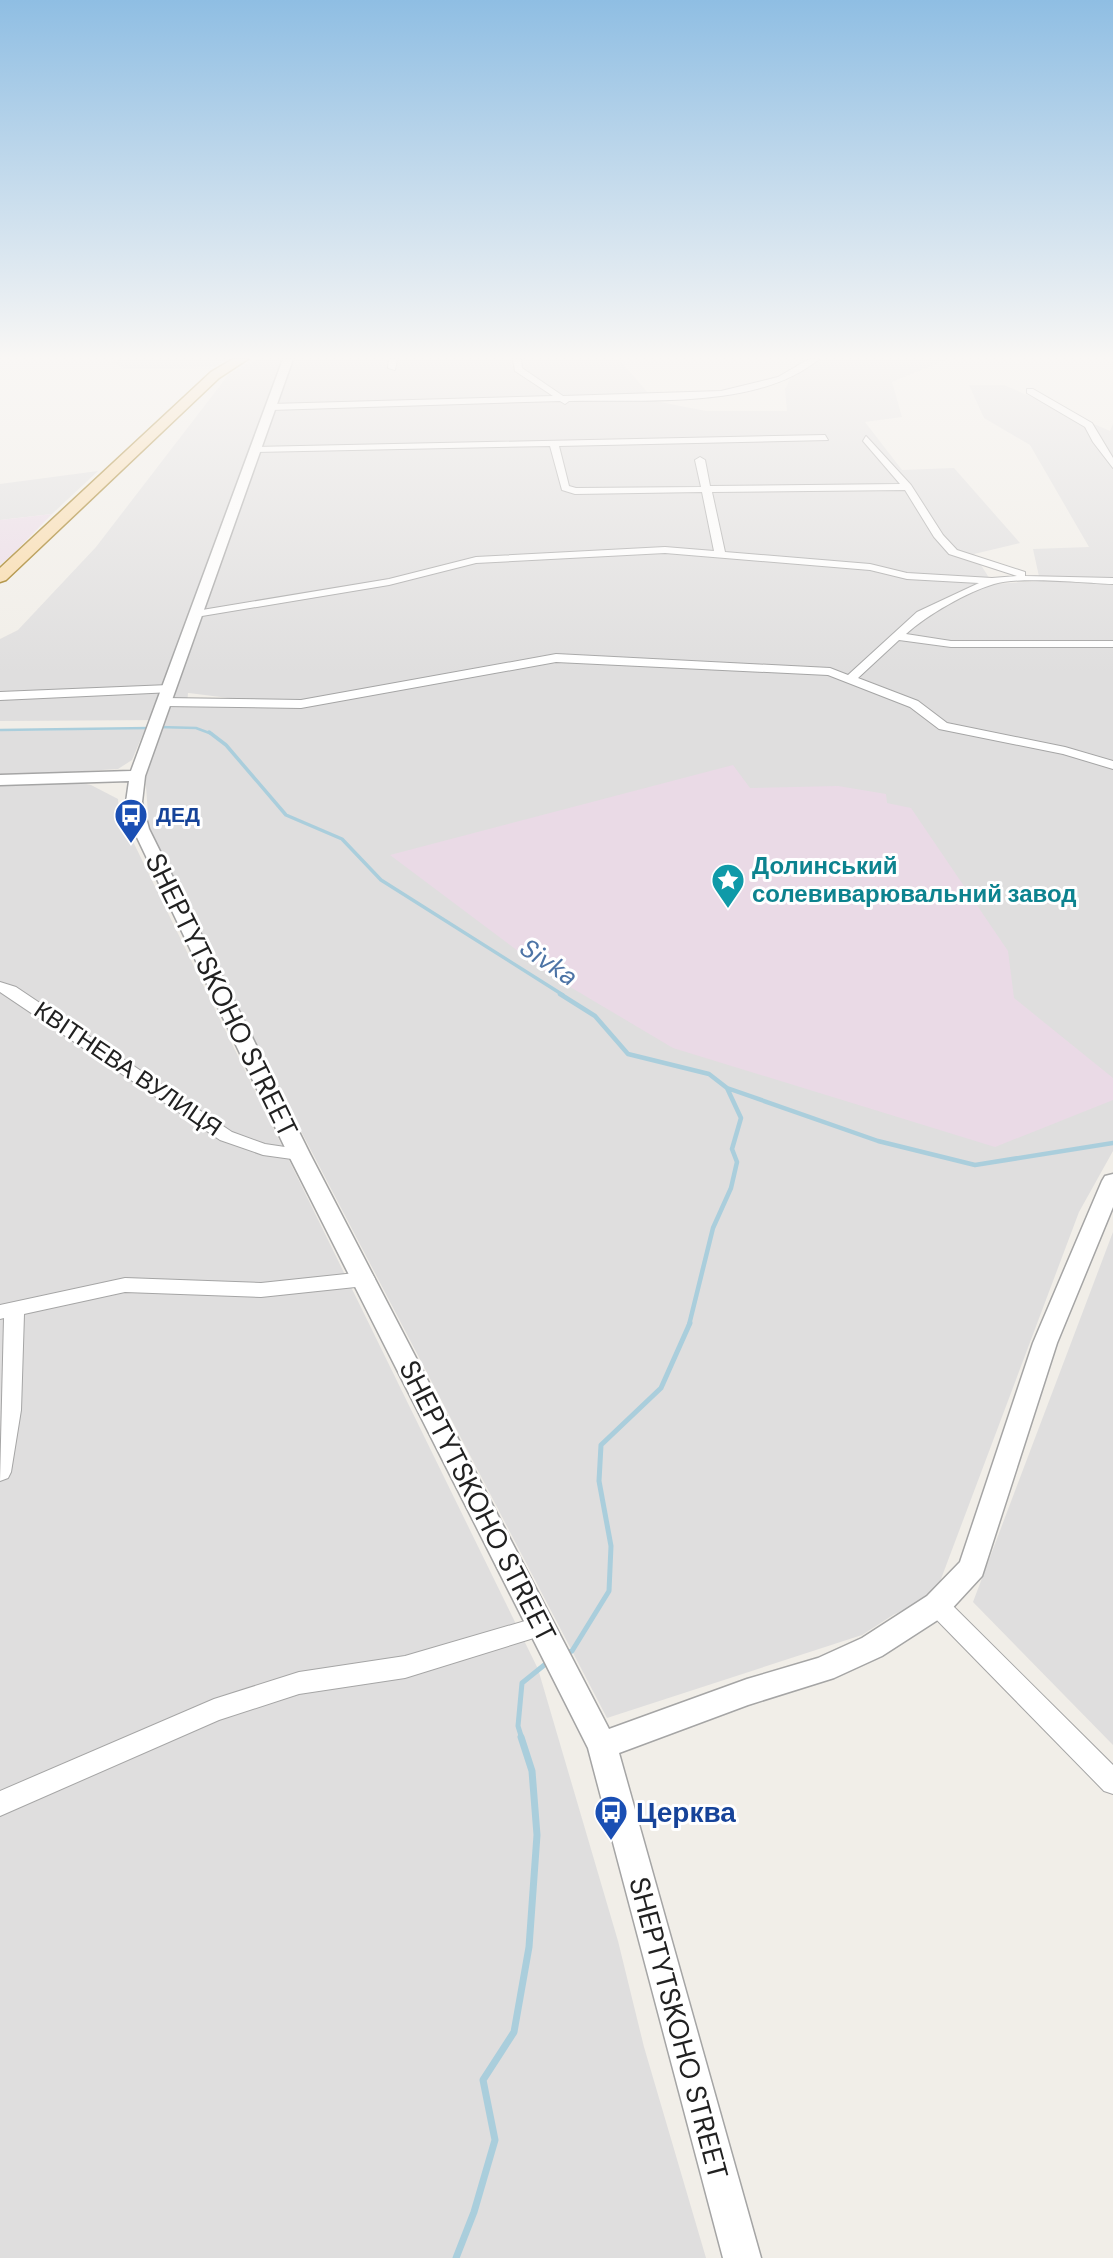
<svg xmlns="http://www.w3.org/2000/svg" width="1113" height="2258" font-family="'DM Sans',sans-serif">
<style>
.residential{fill:#dfdede;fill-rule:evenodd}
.industrial{fill:#eadae6}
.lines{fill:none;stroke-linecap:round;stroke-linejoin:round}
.stream-far4{stroke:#aacedc;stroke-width:2.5}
.stream-far3{stroke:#aacedc;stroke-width:3.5}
.stream-far2{stroke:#aacedc;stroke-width:4.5}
.stream-far1{stroke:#aacedc;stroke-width:5}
.stream{stroke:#aacedc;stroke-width:7}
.minor-casing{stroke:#a5a5a5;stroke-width:2}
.tertiary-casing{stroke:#a5a5a5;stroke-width:3}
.primary-casing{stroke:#987006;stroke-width:3}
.minor{fill:#fff;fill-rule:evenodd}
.tertiary{fill:#fff;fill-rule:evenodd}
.primary{fill:#f9d9a5;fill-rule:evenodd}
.labels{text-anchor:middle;stroke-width:6;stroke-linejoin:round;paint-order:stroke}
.far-transit-label{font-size:21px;font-weight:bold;fill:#164399;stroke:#fff;text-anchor:start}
.culture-label{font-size:24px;font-weight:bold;fill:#0d838f;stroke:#fff;text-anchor:start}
.street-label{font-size:24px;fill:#212121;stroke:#fff}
.water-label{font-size:26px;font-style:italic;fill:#4d74a6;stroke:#fff}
.near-street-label{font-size:28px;fill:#212121;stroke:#fff}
.near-transit-label{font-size:28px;font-weight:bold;fill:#164399;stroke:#fff;text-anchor:start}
</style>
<rect width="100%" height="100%" fill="#f1eee8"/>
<path class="residential" d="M 120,359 L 227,359 L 214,367 L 125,369 L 113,363 Z
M 258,359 L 619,359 L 655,401 L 706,411 L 787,411 L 785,389 L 800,359 L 948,359 L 892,382 L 902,417 L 865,422 L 902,470 L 954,468 L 1020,543 L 974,554 L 993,584 L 1040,581 L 1033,549 L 1089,547 L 1030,445 L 984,418 L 969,385 L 1004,385 L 1110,431 L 1113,424 L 1113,762 L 950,725 L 919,701 L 860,678 L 837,675 L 911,706 L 940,728 L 1063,753 L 1113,769 L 1113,1151 L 1079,1212 L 935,1595 L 893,1615 L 862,1635 L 607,1718 L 230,995 L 149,827 L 145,773 L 164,720 L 0,721 L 0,639 L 18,630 L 96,547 L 229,374 ZM 188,693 L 189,693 L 290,706 L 187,705 Z
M 98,471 L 52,514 L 0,520 L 0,484 Z
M 145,729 L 132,760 L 118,769 L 0,776 L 0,731 Z
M 63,779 L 91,785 L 118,799 L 119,813 L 538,1669 L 618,1941 L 644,2047 L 706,2258 L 0,2258 L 0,783 Z
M 1113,1232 L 1113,1745 L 973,1602 Z"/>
<path class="industrial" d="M 52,514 L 13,554 L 0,565 L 0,520 Z
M 733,765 L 750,788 L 838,786 L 886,794 L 887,803 L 911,808 L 1008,951 L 1014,998 L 1113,1078 L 1113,1100 L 995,1147 L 673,1048 L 550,975 L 390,855 Z"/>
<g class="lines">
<path class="stream-far4" d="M 159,727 L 196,728 L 212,734
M 0,730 L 150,728"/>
<path class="stream-far3" d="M 209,732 L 226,745 L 286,815 L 342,839 L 381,880 L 563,995"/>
<path class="stream-far2" d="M 560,994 L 595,1016 L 628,1054 L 709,1074 L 727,1088 L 878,1141 L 975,1165 L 1113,1143
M 689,1325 L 713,1228 L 731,1188 L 737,1162 L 732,1149 L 741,1118 L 727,1088"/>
<path class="stream-far1" d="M 565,1653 L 572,1651 L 609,1591 L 611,1546 L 599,1481 L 601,1445 L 661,1388 L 690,1323
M 522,1739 L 518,1726 L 522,1683 L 548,1662"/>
<path class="stream" d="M 456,2258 L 474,2212 L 495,2140 L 483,2080 L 514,2032 L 529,1947 L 537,1835 L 532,1771 L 521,1737"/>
<defs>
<path id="minor" d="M 389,359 L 397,359 L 395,370 L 388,368 Z
M 513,359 L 521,359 L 522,368 L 563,396 L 721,391 L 778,377 L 809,359 L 819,359 C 758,410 645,399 569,401 L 565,404 L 560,401 L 271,410 L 267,407 L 271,404 L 553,396 L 515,371 Z
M 1027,389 L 1033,389 L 1092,423 L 1113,458 L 1113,468 L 1093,442 L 1085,427 L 1027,393 Z
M 825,435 L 828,440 L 559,446 L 569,486 L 576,488 L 701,487 L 695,460 L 700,457 L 705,460 L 710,486 L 900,484 L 863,441 L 866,436 L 911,485 L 943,535 L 957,550 L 1025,572 L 1025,576 L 1113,578 L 1113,584 C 1083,583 1021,576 994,584 C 967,592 927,615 906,634 L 951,641 L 1113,641 L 1113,647 L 951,647 L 899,640 L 858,678 L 918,701 L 947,723 L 1065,747 L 1113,761 L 1113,769 L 1063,754 L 939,729 L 910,707 L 828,675 L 556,662 L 301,708 L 164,706 L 158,702 L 164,698 L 301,700 L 556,654 L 830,668 L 848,675 L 917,612 L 979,583 L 907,579 L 870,570 L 665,553 L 476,563 L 389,585 L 196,617 L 190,614 L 196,611 L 389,579 L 476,557 L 665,547 L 714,551 L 702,492 L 575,494 L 562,490 L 550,446 L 255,452 L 250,449 L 252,447 ZM 905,490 L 934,537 L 949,554 L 1017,576 L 992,578 L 907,573 L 870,564 L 725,552 L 712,492 Z
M 169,685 L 175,689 L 173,692 L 0,700 L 0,692 Z
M 0,982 L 16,987 L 232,1132 L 265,1144 L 305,1150 L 308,1154 L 299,1160 L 263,1155 L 220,1140 L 0,992 Z
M 365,1272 L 372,1274 L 375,1279 L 372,1284 L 365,1286 L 261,1297 L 125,1292 L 24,1314 L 21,1410 L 11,1472 L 8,1478 L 0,1481 L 4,1318 L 0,1319 L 0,1305 L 125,1278 L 261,1283 Z
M 937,1595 L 945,1598 L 1113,1765 L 1113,1794 L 1104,1791 L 929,1612 L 925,1605 L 929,1598 Z
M 542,1616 L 550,1619 L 554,1626 L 550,1633 L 405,1678 L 299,1694 L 219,1720 L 0,1816 L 0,1791 L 214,1699 L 299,1672 L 405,1656 Z"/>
<path id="tertiary" d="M 283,359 L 293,359 L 145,776 L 142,802 L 149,829 L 310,1154 L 609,1729 L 747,1679 L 818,1658 L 862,1638 L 927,1596 L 960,1562 L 1033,1343 L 1102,1181 L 1105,1176 L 1113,1174 L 1113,1207 L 1057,1343 L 982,1576 L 947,1614 L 882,1656 L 834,1678 L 748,1705 L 619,1753 L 761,2258 L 723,2258 L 588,1748 L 288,1154 L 133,829 L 126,802 L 129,781 L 0,785 L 0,775 L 131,771 Z"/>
<path id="primary" d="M 233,359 L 248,359 L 219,378 L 6,580 L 0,582 L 0,568 L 211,372 Z"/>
</defs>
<use href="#minor" class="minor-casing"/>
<use href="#tertiary" class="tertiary-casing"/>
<use href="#primary" class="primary-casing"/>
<use href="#minor" class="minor"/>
<use href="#tertiary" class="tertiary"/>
<use href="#primary" class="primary"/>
</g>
<linearGradient id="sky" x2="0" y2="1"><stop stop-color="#8fbee3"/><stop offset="0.53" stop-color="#f9f7f5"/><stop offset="1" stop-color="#f9f7f5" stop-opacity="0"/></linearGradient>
<rect width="1113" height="675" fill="url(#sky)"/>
<defs>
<symbol id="bus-pin" viewBox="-11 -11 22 30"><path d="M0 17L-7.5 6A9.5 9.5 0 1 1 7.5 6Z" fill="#1a4fb4" stroke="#fff"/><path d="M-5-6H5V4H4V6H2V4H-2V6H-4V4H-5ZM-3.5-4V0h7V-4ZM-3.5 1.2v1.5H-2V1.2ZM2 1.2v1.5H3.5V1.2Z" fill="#fff"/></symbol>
<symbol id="sight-pin" viewBox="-11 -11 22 30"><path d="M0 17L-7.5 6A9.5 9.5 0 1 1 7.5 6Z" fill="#0f9aa8" stroke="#fff"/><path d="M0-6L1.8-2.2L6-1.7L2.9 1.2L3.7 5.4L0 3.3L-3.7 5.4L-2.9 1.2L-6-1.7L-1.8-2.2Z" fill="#fff"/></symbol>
</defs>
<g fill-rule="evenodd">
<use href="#bus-pin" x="112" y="796" width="38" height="52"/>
<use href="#sight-pin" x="709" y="861" width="38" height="52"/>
<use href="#bus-pin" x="592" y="1793" width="38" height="52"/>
</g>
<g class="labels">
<g class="far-transit-label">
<text x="156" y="822">ДЕД</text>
</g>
<g class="culture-label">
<text x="752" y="874">Долинський<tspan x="752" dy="28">солевиварювальний завод</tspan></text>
</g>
<g class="street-label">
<text transform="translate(128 1069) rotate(34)" y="8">КВІТНЕВА ВУЛИЦЯ</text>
</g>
<g class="water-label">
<text transform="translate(549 962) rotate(34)" y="9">Sivka</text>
</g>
<g class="near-street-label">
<text transform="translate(222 995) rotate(64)" y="10">SHEPTYTSKOHO STREET</text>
<text transform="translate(478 1501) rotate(63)" y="10">SHEPTYTSKOHO STREET</text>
<text transform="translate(679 2028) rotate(75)" y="10">SHEPTYTSKOHO STREET</text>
</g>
<g class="near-transit-label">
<text x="636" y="1822">Церква</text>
</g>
</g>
</svg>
